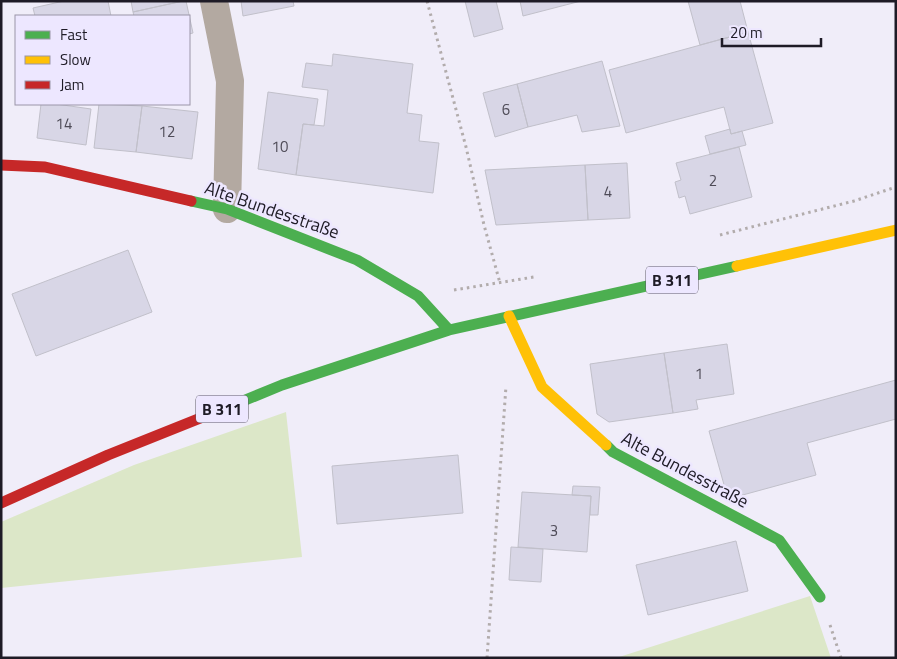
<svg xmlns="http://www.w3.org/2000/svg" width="897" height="659" font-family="'Titillium Web',sans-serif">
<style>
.green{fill:#dce7c8}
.building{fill:#d8d6e6;stroke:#c1c0ca}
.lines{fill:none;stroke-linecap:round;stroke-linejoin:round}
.path{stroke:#b2acac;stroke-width:3;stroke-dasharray:2.5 4;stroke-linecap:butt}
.street{stroke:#b3a9a1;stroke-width:28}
.fast{stroke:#4caf50;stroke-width:11}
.slow{stroke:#ffc107;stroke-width:11}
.jam{stroke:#c62828;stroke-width:11}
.labels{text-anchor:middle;stroke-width:5;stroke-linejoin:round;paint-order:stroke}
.number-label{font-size:15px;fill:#4e4b57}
.shield{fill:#ede7ff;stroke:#5c5867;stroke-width:1}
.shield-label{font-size:16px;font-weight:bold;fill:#1e1b26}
.street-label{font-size:18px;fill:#1e1b26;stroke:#ede7ff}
</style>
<rect width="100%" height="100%" fill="#f0edf9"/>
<path class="green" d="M 286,412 L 302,557 L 1,588 L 1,522 L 134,465 Z
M 810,596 L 831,658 L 616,658 Z"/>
<path class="building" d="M 64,1 L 108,1 L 111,16 L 35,16 L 33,8 Z
M 131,1 L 183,1 L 133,12 Z
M 183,1 L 186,1 L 193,33 L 189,34 L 189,16 L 134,16 L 133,12 Z
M 241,1 L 293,1 L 294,6 L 243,16 Z
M 465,1 L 496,1 L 503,29 L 474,37 Z
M 520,1 L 581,1 L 523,16 Z
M 688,1 L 740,1 L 748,32 L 700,45 Z
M 748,32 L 773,123 L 731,134 L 724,107 L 626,133 L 609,70 Z
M 333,54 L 413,64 L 407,113 L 422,115 L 419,141 L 439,143 L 433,193 L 296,175 L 303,124 L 324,126 L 328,90 L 302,87 L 306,63 L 332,66 Z
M 602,61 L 620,126 L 582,132 L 577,115 L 528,127 L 517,84 Z
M 517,84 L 528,127 L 495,137 L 483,93 Z
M 268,92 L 318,99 L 314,125 L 303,124 L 296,175 L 258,169 Z
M 41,104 L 56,104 L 91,109 L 86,145 L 37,138 Z
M 99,104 L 142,106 L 136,152 L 94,148 Z
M 142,106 L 198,112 L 192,159 L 136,152 Z
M 730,129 L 731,134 L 742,131 L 746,145 L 710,154 L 705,136 Z
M 739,147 L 752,197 L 690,214 L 685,196 L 679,198 L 675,182 L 681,180 L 676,163 Z
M 627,163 L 630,218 L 588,220 L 585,165 Z
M 585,165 L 588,220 L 496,225 L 485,170 Z
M 128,250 L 152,312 L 36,356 L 12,294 Z
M 727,344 L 734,394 L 696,400 L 698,409 L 673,413 L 664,353 Z
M 664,353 L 673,413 L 609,422 L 597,414 L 590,364 Z
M 896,380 L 896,419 L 807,443 L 816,475 L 728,499 L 709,431 Z
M 458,455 L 463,513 L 337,524 L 332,466 Z
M 573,486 L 600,487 L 598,515 L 590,515 L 591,496 L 572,495 Z
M 522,492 L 591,496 L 587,552 L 518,547 Z
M 736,541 L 748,591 L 648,615 L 636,565 Z
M 511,547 L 543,549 L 541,582 L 509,580 Z"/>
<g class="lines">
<path class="path" d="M 427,1 L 466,147 L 484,225 L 500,283
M 720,235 L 854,201 L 896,187
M 454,290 L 534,277
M 830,625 L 841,658
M 487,658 L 506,386"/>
<path class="street" d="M 214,1 L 230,81 L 227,209"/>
<path class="fast" d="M 191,201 L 227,209 L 357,260 L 418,296 L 449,330
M 238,403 L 282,385 L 449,330 L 737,266
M 606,445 L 613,452 L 779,540 L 820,597"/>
<path class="slow" d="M 737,266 L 896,230
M 509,316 L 542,387 L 606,445"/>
<path class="jam" d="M 1,165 L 45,167 L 191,201
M 1,503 L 108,455 L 238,403"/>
</g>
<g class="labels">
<g class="number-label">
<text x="506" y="115">6</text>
<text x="64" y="129">14</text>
<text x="167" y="137">12</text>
<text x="280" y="152">10</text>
<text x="713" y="186">2</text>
<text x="608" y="197">4</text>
<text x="699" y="379">1</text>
<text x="554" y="536">3</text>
</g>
<g class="shield">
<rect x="646" y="266.5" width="52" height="27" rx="4"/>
<rect x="196" y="395.5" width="52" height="27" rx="4"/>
</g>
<g class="shield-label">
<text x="672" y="286">B 311</text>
<text x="222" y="415">B 311</text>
</g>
<g class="street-label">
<text transform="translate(272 210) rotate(19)" y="6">Alte Bundesstraße</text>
<text transform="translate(685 470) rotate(28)" y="6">Alte Bundesstraße</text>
</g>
</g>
<rect width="897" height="659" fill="none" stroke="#1e1b26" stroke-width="5"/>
<rect x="15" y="15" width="175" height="90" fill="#ede7ff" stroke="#9a95a8"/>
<rect x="25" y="31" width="25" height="8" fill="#4caf50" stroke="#9a95a8"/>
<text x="60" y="40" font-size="15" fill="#1e1b26">Fast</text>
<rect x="25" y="56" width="25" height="8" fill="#ffc107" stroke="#9a95a8"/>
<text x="60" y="65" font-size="15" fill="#1e1b26">Slow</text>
<rect x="25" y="81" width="25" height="8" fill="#c62828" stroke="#9a95a8"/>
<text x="60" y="90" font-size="15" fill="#1e1b26">Jam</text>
<path d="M722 38v8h99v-8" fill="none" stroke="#1e1b26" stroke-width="2.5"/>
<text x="730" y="38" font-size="15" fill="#1e1b26" stroke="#ede7ff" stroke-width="4" paint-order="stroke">20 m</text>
</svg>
